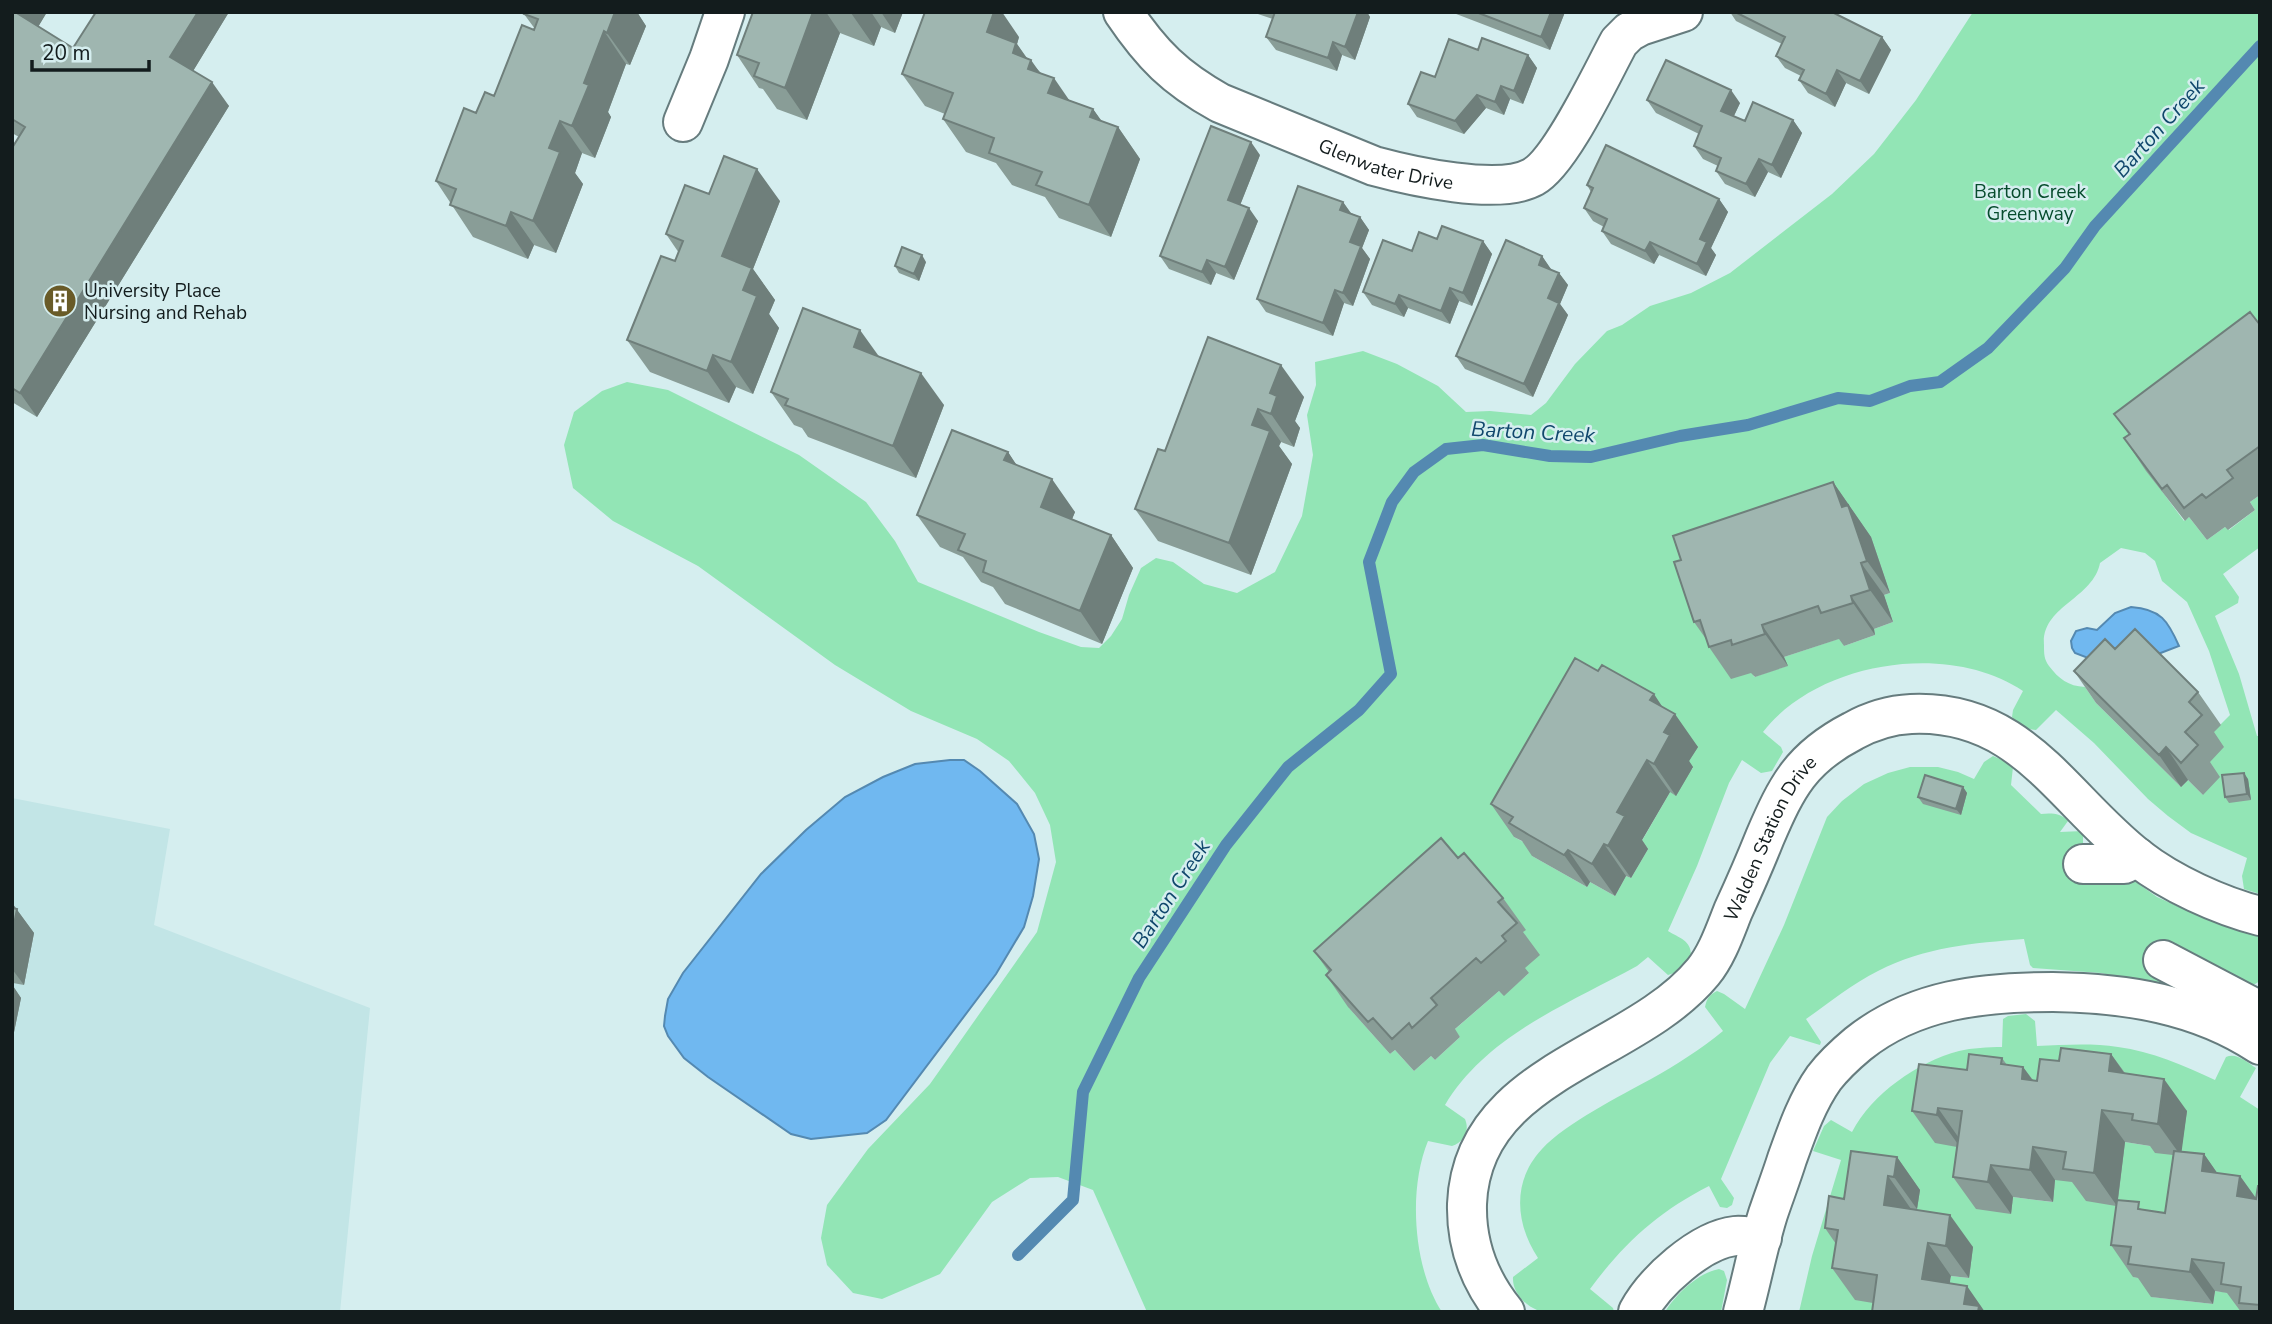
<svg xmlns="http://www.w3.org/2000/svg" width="2272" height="1324" font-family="'Nunito Sans',sans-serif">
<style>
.built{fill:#c2e5e6}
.green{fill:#92e5b5;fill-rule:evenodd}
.water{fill:#70b8f0;stroke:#5489b1;stroke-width:2}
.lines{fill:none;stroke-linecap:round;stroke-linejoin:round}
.stream{stroke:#5489b1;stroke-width:12}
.minor-casing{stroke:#667c7e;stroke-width:42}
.minor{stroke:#fff;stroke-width:38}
.wall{fill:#899d97;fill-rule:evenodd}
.shaded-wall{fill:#6f7f7b}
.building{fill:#9fb6b0;stroke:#6f7f7b;stroke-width:2}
.labels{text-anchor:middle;stroke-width:5;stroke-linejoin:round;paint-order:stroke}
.street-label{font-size:19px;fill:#131c1d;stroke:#d5eeef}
.park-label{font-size:19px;fill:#064c2d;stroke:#d5eeef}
.poi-label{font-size:19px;fill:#131c1d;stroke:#d5eeef;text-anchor:start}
.water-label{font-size:21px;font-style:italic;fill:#10476c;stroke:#d5eeef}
</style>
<rect width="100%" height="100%" fill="#d5eeef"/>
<path class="built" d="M 12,798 L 170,829 L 154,925 L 370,1008 L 340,1312 L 12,1312 Z"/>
<path class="green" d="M 1973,12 L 2260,12 L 2260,354 L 2147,471 L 2184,521 L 2189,517 L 2207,540 L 2225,527 L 2229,530 L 2255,510 L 2250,502 L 2260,495 L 2260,547 L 2223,574 L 2239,597 L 2238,603 L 2215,616 L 2239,674 L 2257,736 L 2260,736 L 2260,894 L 2244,889 L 2242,876 L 2247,858 L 2191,833 L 2168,816 L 2148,799 L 2094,743 L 2056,710 L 2036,730 C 2026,729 2018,725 2012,717 L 2013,710 L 2023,691 C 1949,641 1818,661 1763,732 L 1781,747 L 1783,752 L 1772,771 L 1761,773 L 1742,760 L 1729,783 L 1697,866 L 1668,931 C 1679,938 1691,940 1691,955 L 1677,972 L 1668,975 L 1648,957 L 1637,966 C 1568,1004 1487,1035 1445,1105 L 1465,1119 C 1470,1131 1464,1142 1452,1146 L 1428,1141 C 1408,1189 1413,1268 1442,1312 L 1147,1312 L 1093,1190 L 1058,1177 L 1030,1178 L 992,1202 L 940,1274 L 882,1299 L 853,1293 L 827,1265 L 821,1238 L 827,1205 L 868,1149 L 930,1084 L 1037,932 L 1056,862 L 1050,825 L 1035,793 L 1009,761 L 977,739 L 911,711 L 835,665 L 698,566 L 613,521 L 573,488 L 564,445 L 574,412 L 602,391 L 627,382 L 668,390 L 799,455 L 866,502 L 895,541 L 918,582 L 1039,632 L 1081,647 L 1099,648 L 1111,636 L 1122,619 L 1129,595 L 1141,568 L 1156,558 L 1173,562 L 1204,584 L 1237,593 L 1275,572 L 1302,516 L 1313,455 L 1307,415 L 1316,385 L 1315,362 L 1363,351 L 1397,364 L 1438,386 L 1466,412 L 1490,411 L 1531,415 L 1546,403 L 1575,364 L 1607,331 L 1622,325 L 1650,306 L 1691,293 L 1730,273 L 1832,194 L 1874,154 L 1916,100 ZM 1871,538 L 1890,593 L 1884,595 L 1893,622 L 1874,629 L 1875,635 L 1844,646 L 1841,638 L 1784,657 L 1787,666 L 1754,677 L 1753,672 ZM 2121,548 L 2145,553 L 2155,561 L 2162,581 L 2187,602 L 2209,651 L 2230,715 L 2211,734 L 2203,795 L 2188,780 L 2181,787 L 2096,703 L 2085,687 C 2068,686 2059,679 2049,666 C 2044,659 2044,654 2044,645 C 2041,606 2093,599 2100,563 ZM 1693,768 L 1670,792 L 1640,844 L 1648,849 L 1631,878 L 1626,876 L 1615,896 L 1590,882 L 1587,887 L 1532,856 L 1536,849 L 1514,837 ZM 1529,973 L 1504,995 L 1499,991 L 1454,1030 L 1460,1037 L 1435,1060 L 1431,1056 L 1414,1071 L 1395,1050 L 1390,1054 L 1349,1008 Z
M 1993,756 L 2009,763 L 2013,767 L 2011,785 L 2041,814 C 2051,813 2061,813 2068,821 L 2060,832 L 2083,831 L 2083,875 L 2129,877 L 2157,897 L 2186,910 L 2260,937 L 2260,981 L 2255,984 L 2175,982 L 2173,989 L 2101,973 L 2033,968 L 2030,965 L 2024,939 C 1974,943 1924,947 1878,971 C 1852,984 1829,1003 1806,1019 L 1821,1042 L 1820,1045 L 1790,1036 L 1770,1063 L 1721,1179 L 1734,1198 L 1732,1205 L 1727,1208 L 1720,1207 L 1709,1186 C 1658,1212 1624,1243 1590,1289 L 1613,1308 L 1614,1312 C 1600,1312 1546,1315 1537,1310 C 1524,1305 1512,1291 1513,1277 L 1538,1258 C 1515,1223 1512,1181 1542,1149 C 1566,1123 1620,1096 1651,1079 C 1676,1065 1701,1049 1723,1031 L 1705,1007 C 1707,998 1709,995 1717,991 L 1724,994 L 1745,1009 L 1784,925 L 1827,817 L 1842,801 L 1864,784 L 1888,773 L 1910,767 L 1938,767 L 1958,772 L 1974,779 L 1984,762 Z
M 2026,1014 L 2035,1021 L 2037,1046 C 2064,1045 2091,1043 2118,1047 C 2151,1051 2185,1066 2215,1080 L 2226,1057 C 2236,1052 2247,1062 2256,1068 L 2240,1097 L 2260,1110 L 2260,1208 L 2133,1277 L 2154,1280 L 2152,1297 L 2213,1304 L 2215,1291 L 2247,1295 L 2245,1312 L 1945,1312 L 1951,1276 L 1969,1278 L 1907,1237 L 1874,1183 L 1899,1312 L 1799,1312 L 1812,1256 L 1841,1160 L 1813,1151 L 1824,1126 L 1831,1120 L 1852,1132 C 1872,1094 1917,1062 1959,1051 C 1972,1048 1988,1047 2002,1047 L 2003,1019 L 2008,1016 ZM 2187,1111 L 2156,1147 L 2125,1142 L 2055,1180 L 2052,1202 L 2013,1197 L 2010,1214 L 1985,1144 Z
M 1719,1269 L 1724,1271 L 1727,1280 L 1721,1312 L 1665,1312 C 1676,1294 1698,1273 1719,1269 Z"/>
<path class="water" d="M 2131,607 C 2161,609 2168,621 2179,646 L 2158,654 L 2147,642 L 2088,658 L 2075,653 L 2072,648 L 2071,641 L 2076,631 L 2087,628 L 2097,630 L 2115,613 Z
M 950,760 L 964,760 L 980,771 L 1017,804 L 1034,834 L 1039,859 L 1033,896 L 1024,927 L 996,974 L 886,1120 L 867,1133 L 811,1139 L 791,1134 L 708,1077 L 684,1058 L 668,1036 L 664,1026 L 665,1016 L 668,999 L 683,973 L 761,874 L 806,830 L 845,797 L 883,777 L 915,764 Z"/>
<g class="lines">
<path class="stream" d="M 1018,1255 L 1073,1200 L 1083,1092 L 1139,978 L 1226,845 L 1288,767 L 1359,710 L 1391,674 L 1369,562 L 1392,502 L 1414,472 L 1446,449 L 1483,445 L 1550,456 L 1591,457 L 1680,436 L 1748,425 L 1838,398 L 1870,401 L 1910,386 L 1940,382 L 1988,348 L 2065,268 L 2095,226 L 2260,46"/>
<defs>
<g id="minor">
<path id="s1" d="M 1123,12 C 1152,55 1175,78 1220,103 L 1374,166 C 1411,176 1499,196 1533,177 C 1561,162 1602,73 1619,42 L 1629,32 L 1640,26 L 1683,12"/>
<path d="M 683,122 L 709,59 L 725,12"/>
<path d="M 2083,864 L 2124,864 L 2137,857"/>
<path d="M 2163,960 L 2260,1011"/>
<path id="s2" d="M 1505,1312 C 1479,1280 1466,1244 1467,1204 C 1472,1071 1633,1057 1703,972 C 1717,955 1725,931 1733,911 C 1744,887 1755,862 1765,837 C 1787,786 1801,758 1853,731 C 1871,721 1890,715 1911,714 C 2022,709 2062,799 2138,858 C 2170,883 2220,906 2260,916"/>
<path d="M 1638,1312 C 1654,1282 1700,1240 1735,1236 C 1744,1235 1753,1238 1762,1238"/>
<path d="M 1743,1312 C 1752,1279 1758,1246 1768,1214 C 1774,1196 1781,1178 1787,1159 C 1797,1131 1807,1102 1824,1078 C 1834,1065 1846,1054 1858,1044 C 1914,999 1983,992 2053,992 C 2125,993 2198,1004 2260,1045"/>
</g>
</defs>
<use href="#minor" class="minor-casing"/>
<use href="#minor" class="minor"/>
</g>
<path class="wall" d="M 12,12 L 47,12 L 38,27 L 73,48 L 229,12 L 193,71 L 229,106 L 37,417 L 12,402 L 12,148 L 19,137 L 12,133 Z
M 525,12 L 637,12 L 646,26 L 630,65 L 626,64 L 608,112 L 611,117 L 595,158 L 582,153 L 575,173 L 583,184 L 556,253 L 534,245 L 528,259 L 473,237 L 436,181 L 476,113 L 494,96 L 534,30 L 535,29 L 524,14 Z
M 753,12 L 903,12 L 895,33 L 881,27 L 874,46 L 840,33 L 807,120 L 777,109 L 763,89 L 759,88 L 737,55 Z
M 1252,12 L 1367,12 L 1370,17 L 1355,60 L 1342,55 L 1337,71 L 1276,50 L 1266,37 L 1273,19 Z
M 1451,12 L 1565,12 L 1550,50 Z
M 1730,12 L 1832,12 L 1882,37 L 1891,50 L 1869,94 L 1846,83 L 1835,107 L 1808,93 L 1799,80 L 1801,76 L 1785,68 L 1776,56 L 1782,44 L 1736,21 Z
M 1019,37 L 1017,44 L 1027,58 L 1041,73 L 1069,100 L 1093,109 L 1101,121 L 1118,127 L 1140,159 L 1111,237 L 1059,218 L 1045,197 L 1012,185 L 996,163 L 966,152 L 943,119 L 945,114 L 925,106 L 902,74 Z
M 1478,50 L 1528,55 L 1537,68 L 1523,104 L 1510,99 L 1504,115 L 1486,108 L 1464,134 L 1417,117 L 1408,104 L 1435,77 Z
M 1647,100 L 1740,103 L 1734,116 L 1745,121 L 1793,120 L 1802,133 L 1781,178 L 1768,172 L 1755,197 L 1725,184 L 1716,171 L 1718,166 L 1703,159 L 1694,146 L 1699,134 L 1656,113 Z
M 1260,155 L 1240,205 L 1258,221 L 1234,280 L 1216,273 L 1211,285 L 1169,269 L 1160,256 Z
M 1587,185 L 1719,199 L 1728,212 L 1711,248 L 1716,255 L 1706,276 L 1659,255 L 1654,264 L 1611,244 L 1602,231 L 1604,227 L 1593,221 L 1584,208 L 1591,192 Z
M 709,194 L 780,201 L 753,269 L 775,300 L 769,314 L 779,328 L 753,394 L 736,387 L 729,403 L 650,372 L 627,340 L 675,261 L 679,253 L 666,234 Z
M 1343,202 L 1351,213 L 1360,217 L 1369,230 L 1362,248 L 1370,259 L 1353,306 L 1344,303 L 1333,336 L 1266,312 L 1257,299 Z
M 1437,239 L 1483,241 L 1492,254 L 1472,306 L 1459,301 L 1450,324 L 1408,308 L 1404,317 L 1372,305 L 1363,292 L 1412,251 Z
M 1542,256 L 1551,270 L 1559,273 L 1568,285 L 1560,304 L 1568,315 L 1533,397 L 1465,369 L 1456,356 Z
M 926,262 L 919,281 L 899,273 L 895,266 Z
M 2260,325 L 2260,495 L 2250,502 L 2255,510 L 2228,530 L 2225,527 L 2207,540 L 2189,517 L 2185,521 L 2146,471 L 2124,438 L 2129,435 L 2114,414 Z
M 1208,337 L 1304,397 L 1295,421 L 1300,428 L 1294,447 L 1281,442 L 1279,446 L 1292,464 L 1251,575 L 1158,541 L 1135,509 L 1165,451 Z
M 879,357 L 944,405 L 916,478 L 808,437 L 802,428 L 794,425 L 771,392 Z
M 1008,452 L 1016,465 L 1075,512 L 1072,519 L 1111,535 L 1133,568 L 1102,644 L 1005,604 L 993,587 L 981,582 L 963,557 L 940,547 L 917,515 Z
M 1833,482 L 1871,537 L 1890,593 L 1884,595 L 1893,622 L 1874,629 L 1875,635 L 1844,646 L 1839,639 L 1784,657 L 1788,666 L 1755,677 L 1751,673 L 1731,679 L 1709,647 L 1706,639 L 1694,622 L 1681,560 Z
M 2115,649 L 2198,692 L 2221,725 L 2214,732 L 2224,747 L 2210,762 L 2220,777 L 2203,795 L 2188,780 L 2181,787 L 2096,703 L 2074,671 Z
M 1662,707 L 1698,747 L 1689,761 L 1693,767 L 1676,796 L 1670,792 L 1642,840 L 1648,849 L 1631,878 L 1626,876 L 1615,896 L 1590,882 L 1587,887 L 1532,856 L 1522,841 L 1514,837 L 1491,804 Z
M 2248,779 L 2251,800 L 2229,803 L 2225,797 Z
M 1963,787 L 1967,793 L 1961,815 L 1923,804 L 1918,797 Z
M 1458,858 L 1503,898 L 1526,930 L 1523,932 L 1540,955 L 1525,968 L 1529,973 L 1504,996 L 1499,991 L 1455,1029 L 1460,1037 L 1435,1060 L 1431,1056 L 1414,1071 L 1395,1050 L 1390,1054 L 1348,1007 L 1326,975 L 1329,972 L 1314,951 Z
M 12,903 L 34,933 L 24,985 L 13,983 L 13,986 L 21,998 L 12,1042 Z
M 2111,1054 L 2125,1073 L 2187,1111 L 2181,1151 L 2204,1154 L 2217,1173 L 2240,1176 L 2256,1198 L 2260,1186 L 2260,1312 L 2241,1312 L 2227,1293 L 2215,1291 L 2213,1304 L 2151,1297 L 2138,1278 L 2133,1277 L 2111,1245 L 2116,1206 L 2086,1201 L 2072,1182 L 2055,1180 L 2053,1202 L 2013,1197 L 2011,1214 L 1976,1209 L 1953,1177 L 1957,1147 L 1935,1143 L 1912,1111 L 1967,1070 L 2002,1058 L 2007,1065 L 2023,1067 L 2033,1080 L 2037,1081 L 2059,1061 ZM 2125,1142 L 2150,1146 L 2155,1153 L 2173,1155 L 2165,1213 L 2144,1210 L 2118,1200 Z
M 1897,1157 L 1920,1190 L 1917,1209 L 1911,1209 L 1973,1247 L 1969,1278 L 1951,1276 L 1873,1303 L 1855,1300 L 1832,1268 L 1836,1244 L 1825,1228 L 1844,1199 Z"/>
<path class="shaded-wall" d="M 15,12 L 47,12 L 32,37 Z
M 198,12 L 229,12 L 187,81 L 170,57 Z
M 615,12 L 637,12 L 646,26 L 630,65 L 607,33 Z
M 813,12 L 826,12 L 840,33 L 807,120 L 785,88 Z
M 852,12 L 871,12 L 881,27 L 874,46 L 851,13 Z
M 881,12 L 903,12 L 895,33 Z
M 994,12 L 1002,12 L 1019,37 L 1017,44 L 1030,63 L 1031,60 L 1050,87 L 1054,78 L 1076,110 L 1071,125 L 987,32 Z
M 1358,12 L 1367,12 L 1370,17 L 1355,60 L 1345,47 Z
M 1551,12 L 1565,12 L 1550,50 L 1541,37 Z
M 604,31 L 626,64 L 608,112 L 611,117 L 595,158 L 572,126 L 584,83 Z
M 1882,37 L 1891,50 L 1869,94 L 1860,81 Z
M 1333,42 L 1342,55 L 1337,71 L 1328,58 Z
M 1528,55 L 1537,68 L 1523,104 L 1514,91 Z
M 1837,70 L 1846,83 L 1835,107 L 1826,94 Z
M 212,82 L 229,106 L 37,417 L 20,393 Z
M 1501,86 L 1510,99 L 1504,115 L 1495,102 Z
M 1731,90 L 1740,103 L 1730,124 L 1721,111 Z
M 1477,95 L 1486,108 L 1464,134 L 1455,121 Z
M 1093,109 L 1114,138 L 1118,127 L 1140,159 L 1111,237 L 1089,205 L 1090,117 Z
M 1793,120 L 1802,133 L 1781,178 L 1772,165 Z
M 560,121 L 582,153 L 575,173 L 583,184 L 556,253 L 533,221 L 549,148 Z
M 1251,142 L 1260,155 L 1237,213 L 1228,200 Z
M 1759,159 L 1768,172 L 1755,197 L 1746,184 Z
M 757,169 L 780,201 L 753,269 L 775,300 L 769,314 L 779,328 L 753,394 L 731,362 L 722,256 Z
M 1719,199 L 1728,212 L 1711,248 L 1716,255 L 1706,276 L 1697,264 L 1700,239 Z
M 1343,202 L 1352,215 L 1340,210 Z
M 1249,208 L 1258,221 L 1234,280 L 1225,267 Z
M 511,212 L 534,245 L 528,259 L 506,226 Z
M 1360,217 L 1369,230 L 1362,248 L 1370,259 L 1353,306 L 1343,293 L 1350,242 Z
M 1483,241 L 1492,254 L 1472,306 L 1463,293 Z
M 1650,242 L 1659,255 L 1654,264 L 1645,251 Z
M 922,255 L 926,262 L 919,281 L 914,274 Z
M 1542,256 L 1551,269 L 1548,278 L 1539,265 Z
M 1207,260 L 1216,273 L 1211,285 L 1202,272 Z
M 1559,273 L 1568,285 L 1560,304 L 1568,315 L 1533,397 L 1524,384 L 1548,298 Z
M 1450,288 L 1459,301 L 1450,324 L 1441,311 Z
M 1335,290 L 1344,303 L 1333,336 L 1323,323 Z
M 1399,295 L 1408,308 L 1404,317 L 1395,304 Z
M 860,330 L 883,362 L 854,347 Z
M 713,355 L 736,387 L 729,403 L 707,371 Z
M 1281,365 L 1304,397 L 1295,421 L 1300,428 L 1294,447 L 1271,414 L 1270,393 Z
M 921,373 L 944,405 L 916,478 L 893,446 Z
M 1258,409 L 1281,442 L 1279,446 L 1292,464 L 1251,575 L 1229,543 L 1252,425 Z
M 1008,452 L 1030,485 L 1004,460 Z
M 1052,479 L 1075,512 L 1064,539 L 1041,507 Z
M 1833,482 L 1871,537 L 1890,593 L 1867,561 L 1842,507 Z
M 1111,535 L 1133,568 L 1102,644 L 1080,611 Z
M 1861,563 L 1884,595 L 1893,622 L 1870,590 Z
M 1851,596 L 1874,629 L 1875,635 L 1853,603 Z
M 1762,625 L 1784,657 L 1788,666 L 1765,634 Z
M 1654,694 L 1671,720 L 1675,714 L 1698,747 L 1689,761 L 1693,767 L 1676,796 L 1654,764 L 1664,732 L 1650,700 Z
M 2166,747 L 2188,780 L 2181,787 L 2159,755 Z
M 1647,760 L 1670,792 L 1642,840 L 1648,849 L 1631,878 L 1608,846 L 1617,812 Z
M 2244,773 L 2248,779 L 2251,800 L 2247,794 Z
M 1963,787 L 1967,793 L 1961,815 L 1956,809 Z
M 1604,844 L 1626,876 L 1615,896 L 1592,864 Z
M 1568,850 L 1590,882 L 1587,887 L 1564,855 Z
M 12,903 L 34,933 L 24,985 L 12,969 Z
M 12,982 L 13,983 L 13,986 L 21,998 L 12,1042 Z
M 2111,1054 L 2134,1087 L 2109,1071 Z
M 2023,1067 L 2046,1099 L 2022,1079 Z
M 2164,1079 L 2187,1111 L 2181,1156 L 2158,1124 Z
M 1938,1108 L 1961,1141 L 1960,1147 L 1937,1115 Z
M 2102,1110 L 2125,1142 L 2117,1206 L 2094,1173 Z
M 2033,1147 L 2055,1180 L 2053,1202 L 2030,1170 Z
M 2204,1154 L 2227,1187 L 2202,1171 Z
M 1897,1157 L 1920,1190 L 1917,1209 L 1894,1177 Z
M 1991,1165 L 2013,1197 L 2011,1214 L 1988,1182 Z
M 1888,1176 L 1911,1209 L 1884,1205 Z
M 2240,1176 L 2260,1204 L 2237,1196 Z
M 1950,1215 L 1973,1247 L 1969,1278 L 1946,1246 Z
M 1928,1243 L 1951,1276 L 1945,1312 L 1922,1279 Z
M 2192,1259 L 2215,1291 L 2213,1304 L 2190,1272 Z
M 1967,1286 L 1985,1312 L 1970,1312 L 1964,1304 Z"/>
<path class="building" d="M 12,12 L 15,12 L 73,48 L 96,12 L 198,12 L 170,57 L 212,82 L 20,393 L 12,388 L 12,148 L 25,127 L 12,119 Z
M 525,12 L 615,12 L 607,33 L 604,31 L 584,83 L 589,85 L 572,126 L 560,121 L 549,148 L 560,152 L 533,221 L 511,212 L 506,226 L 450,205 L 456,189 L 436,181 L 464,108 L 476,113 L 485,92 L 494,96 L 522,25 L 534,30 L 538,19 L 524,14 Z
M 753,12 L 813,12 L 785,88 L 754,76 L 759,63 L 737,55 Z
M 925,12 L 994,12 L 987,32 L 1016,43 L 1013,53 L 1031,60 L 1028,69 L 1054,78 L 1048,93 L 1093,109 L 1090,117 L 1118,127 L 1089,205 L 1036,185 L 1042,172 L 989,153 L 994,138 L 943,119 L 953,93 L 902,74 Z
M 1275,12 L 1358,12 L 1345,47 L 1333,42 L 1328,58 L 1266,37 Z
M 1476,12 L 1551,12 L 1541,37 Z
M 1735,12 L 1832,12 L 1882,37 L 1860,81 L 1837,70 L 1826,94 L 1799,80 L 1804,70 L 1776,56 L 1785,37 Z
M 1482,38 L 1528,55 L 1514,91 L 1501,86 L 1495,102 L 1477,95 L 1455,121 L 1408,104 L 1421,72 L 1435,77 L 1449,39 L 1478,50 Z
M 1666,60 L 1731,90 L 1721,111 L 1745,121 L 1753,102 L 1793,120 L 1772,165 L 1759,159 L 1746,184 L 1716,171 L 1721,158 L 1694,146 L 1702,126 L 1647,100 Z
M 1211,126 L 1251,142 L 1228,200 L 1249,208 L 1225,267 L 1207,260 L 1202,272 L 1160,256 Z
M 1606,145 L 1719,199 L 1700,239 L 1707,242 L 1697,264 L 1650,242 L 1645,251 L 1602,231 L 1607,219 L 1584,208 L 1593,188 L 1587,185 Z
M 724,156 L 757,169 L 722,256 L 752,268 L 743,290 L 757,296 L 731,362 L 713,355 L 707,371 L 627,340 L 661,256 L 675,261 L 683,241 L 666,234 L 685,185 L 709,194 Z
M 1298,186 L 1343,202 L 1340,210 L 1360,217 L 1350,242 L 1361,246 L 1343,293 L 1335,290 L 1323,323 L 1257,299 Z
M 1442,226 L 1483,241 L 1463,293 L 1450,288 L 1441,311 L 1399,295 L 1395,304 L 1363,292 L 1383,240 L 1412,251 L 1419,232 L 1437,239 Z
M 1506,240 L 1542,256 L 1539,265 L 1559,273 L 1548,298 L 1559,303 L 1524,384 L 1456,356 Z
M 902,247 L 922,255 L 914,274 L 895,266 Z
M 803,308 L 860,330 L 854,347 L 921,373 L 893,446 L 785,405 L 788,399 L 771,392 Z
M 2250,312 L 2260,325 L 2260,446 L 2227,470 L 2233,478 L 2206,498 L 2202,494 L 2184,508 L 2167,485 L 2162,489 L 2124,438 L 2130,434 L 2114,414 Z
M 1208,337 L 1281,365 L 1270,393 L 1277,396 L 1271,414 L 1258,409 L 1252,425 L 1270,431 L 1229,543 L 1135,509 L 1158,449 L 1165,451 Z
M 952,430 L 1008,452 L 1004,460 L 1052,479 L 1041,507 L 1111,535 L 1080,611 L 983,572 L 986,561 L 958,550 L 965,534 L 917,515 Z
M 1833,482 L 1842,507 L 1848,505 L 1867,561 L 1861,563 L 1870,590 L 1851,596 L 1853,603 L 1821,613 L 1818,606 L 1762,625 L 1765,634 L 1732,645 L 1731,640 L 1709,647 L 1700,620 L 1694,622 L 1674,562 L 1681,560 L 1673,536 Z
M 2135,629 L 2198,692 L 2189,702 L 2202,715 L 2185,732 L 2198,745 L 2181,763 L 2166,747 L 2159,755 L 2074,671 L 2105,639 L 2115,649 Z
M 1575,658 L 1598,671 L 1602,665 L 1654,694 L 1650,700 L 1675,714 L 1664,732 L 1670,735 L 1654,764 L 1647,760 L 1617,812 L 1625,816 L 1608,846 L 1604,844 L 1592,864 L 1568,850 L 1564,855 L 1529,835 L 1509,823 L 1513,817 L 1491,804 Z
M 2244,773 L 2247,794 L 2225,797 L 2222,775 Z
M 1925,775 L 1963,787 L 1956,809 L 1918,797 Z
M 1441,838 L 1458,858 L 1464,853 L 1503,898 L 1498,902 L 1517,923 L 1502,936 L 1506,941 L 1481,963 L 1476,958 L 1431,998 L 1437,1005 L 1412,1028 L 1409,1023 L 1392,1039 L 1373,1018 L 1368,1022 L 1326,975 L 1331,970 L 1314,951 Z
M 12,908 L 17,909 L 12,935 Z
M 2061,1048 L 2111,1054 L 2109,1071 L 2164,1079 L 2158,1124 L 2132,1120 L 2133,1114 L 2102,1110 L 2094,1173 L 2063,1169 L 2066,1152 L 2033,1147 L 2030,1170 L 1991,1165 L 1988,1182 L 1953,1177 L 1962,1111 L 1938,1108 L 1937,1115 L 1912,1111 L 1919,1064 L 1967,1070 L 1969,1054 L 2002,1058 L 2001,1064 L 2023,1067 L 2022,1079 L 2037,1081 L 2040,1059 L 2059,1061 Z
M 1851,1151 L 1897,1157 L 1894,1177 L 1888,1176 L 1884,1205 L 1950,1215 L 1946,1246 L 1928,1243 L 1922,1279 L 1967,1286 L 1964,1304 L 1979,1306 L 1978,1312 L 1872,1312 L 1877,1275 L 1832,1268 L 1838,1230 L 1825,1228 L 1829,1196 L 1844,1199 Z
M 2174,1151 L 2204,1154 L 2202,1171 L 2240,1176 L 2237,1196 L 2256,1199 L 2258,1186 L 2260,1186 L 2260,1305 L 2239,1303 L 2241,1287 L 2221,1284 L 2224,1263 L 2192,1259 L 2190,1272 L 2128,1264 L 2131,1247 L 2111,1245 L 2117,1200 L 2139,1202 L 2138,1209 L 2165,1213 Z"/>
<defs>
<symbol id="building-disc" viewBox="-11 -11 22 22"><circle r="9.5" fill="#695b28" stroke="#d5eeef"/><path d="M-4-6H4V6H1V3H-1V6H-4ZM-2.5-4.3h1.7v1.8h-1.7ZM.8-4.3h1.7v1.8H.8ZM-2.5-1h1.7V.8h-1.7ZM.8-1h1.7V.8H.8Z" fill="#fff"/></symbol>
</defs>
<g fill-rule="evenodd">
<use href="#building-disc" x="41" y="282" width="38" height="38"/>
</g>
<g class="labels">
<g class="street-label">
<text dy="7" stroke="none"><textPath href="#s1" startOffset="312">Glenwater Drive</textPath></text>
<text dy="7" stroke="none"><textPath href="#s2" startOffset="612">Walden Station Drive</textPath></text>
</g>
<g class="park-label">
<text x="2030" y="198">Barton Creek<tspan x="2030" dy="22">Greenway</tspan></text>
</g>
<g class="poi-label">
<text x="84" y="297">University Place<tspan x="84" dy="22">Nursing and Rehab</tspan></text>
</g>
<g class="water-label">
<text transform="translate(2159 128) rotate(-48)" y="7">Barton Creek</text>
<text transform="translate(1533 432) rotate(3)" y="7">Barton Creek</text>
<text transform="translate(1171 894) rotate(-57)" y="7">Barton Creek</text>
</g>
</g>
<rect width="2272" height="1324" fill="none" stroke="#131c1d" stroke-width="28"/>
<path d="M32 60v10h117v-10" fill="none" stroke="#131c1d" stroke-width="3.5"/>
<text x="42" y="60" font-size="21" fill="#131c1d" stroke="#d5eeef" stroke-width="5" paint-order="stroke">20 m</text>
</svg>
